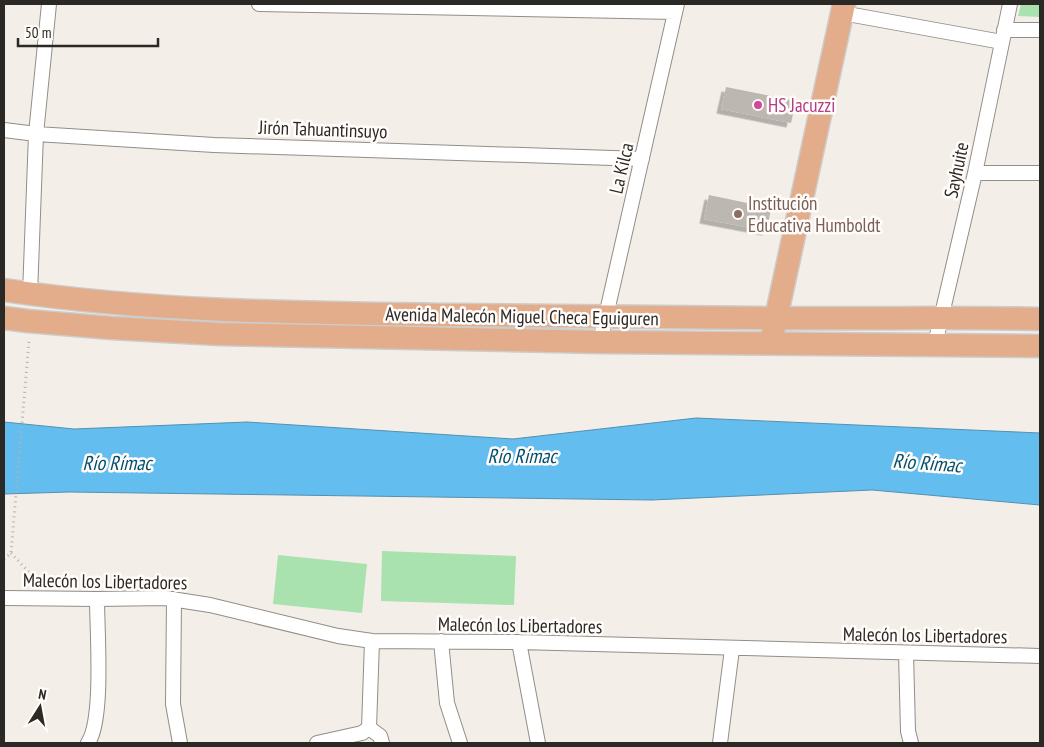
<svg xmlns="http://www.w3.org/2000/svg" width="1044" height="747" font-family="'PT Sans Narrow',sans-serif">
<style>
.green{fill:#a9e2ae}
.water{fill:#63bdee;stroke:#5291b2}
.building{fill:#bcb7b1;filter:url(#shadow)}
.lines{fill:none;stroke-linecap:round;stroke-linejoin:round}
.street-casing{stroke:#928d88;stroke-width:16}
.primary-casing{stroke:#cccccb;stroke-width:25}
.path{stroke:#b6b2ad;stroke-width:3;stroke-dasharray:1 4;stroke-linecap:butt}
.street{stroke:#fff;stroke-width:14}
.primary{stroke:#e3ac8b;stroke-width:22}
.hotel-dot{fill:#d1479c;stroke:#fffcfa;stroke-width:2}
.education-dot{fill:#8d6e63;stroke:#fffcfa;stroke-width:2}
.labels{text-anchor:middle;stroke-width:5;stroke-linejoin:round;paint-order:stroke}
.hotel-label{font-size:19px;fill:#b23c85;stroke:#fffcfa;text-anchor:start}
.street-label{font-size:19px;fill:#2b2926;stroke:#fffcfa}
.education-label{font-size:19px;fill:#785e54;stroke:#fffcfa;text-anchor:start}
.water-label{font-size:20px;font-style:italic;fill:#015070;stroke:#fffcfa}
</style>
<defs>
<filter id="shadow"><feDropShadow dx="-4.5" dy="4.5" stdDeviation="0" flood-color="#0004"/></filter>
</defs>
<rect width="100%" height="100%" fill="#f4eee8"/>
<path class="green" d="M 1021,4 L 1040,4 L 1040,17 L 1018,16 Z
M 382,551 L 516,556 L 514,605 L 381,601 Z
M 278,555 L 367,564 L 362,613 L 273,604 Z"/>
<path class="water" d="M 696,418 L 1040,433 L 1040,505 L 872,490 L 652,500 L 69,492 L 4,494 L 4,422 L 74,429 L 247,422 L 513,439 Z"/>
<path class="building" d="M 726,87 L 796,101 L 791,123 L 721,109 Z
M 709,195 L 771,208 L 767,231 L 704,219 Z"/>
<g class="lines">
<defs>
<path id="street" d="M 259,4 L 675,12
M 842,13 L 1002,42
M 1004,30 L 1040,30
M 4,130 L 36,134 L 214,145 L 642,159
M 975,173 L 1040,173
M 30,294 L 36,134 L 49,4
M 600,342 L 677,4
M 935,344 L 975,173 L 1010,4
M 4,598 L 97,599 L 165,598 L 210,605 L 338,636 L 372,641 L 519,642 L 1040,656
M 174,599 L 173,704 L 180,743
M 441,641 L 447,703 L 460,743
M 519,642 L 538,743
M 906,653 L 908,731 L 911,743
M 369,728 L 380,736 L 382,743
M 88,743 C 104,719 97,631 97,599
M 317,743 L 362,733 L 369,728 L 372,641
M 720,743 L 732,649"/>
<path id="primary" d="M 4,290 C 151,312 302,313 451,315 C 559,316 667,318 774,318 C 863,319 952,317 1040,319
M 4,318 L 28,321 L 112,328 L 219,334 L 600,342 L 1040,346
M 773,332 L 844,4"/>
</defs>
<use href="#street" class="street-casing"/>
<use href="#primary" class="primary-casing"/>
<path class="path" d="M 11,553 L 38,582
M 4,559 L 11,553 L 29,341"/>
<use href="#street" class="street"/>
<use href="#primary" class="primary"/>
</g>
<circle class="hotel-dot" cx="758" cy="105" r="5"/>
<circle class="education-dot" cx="738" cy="214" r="5"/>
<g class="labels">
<g class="hotel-label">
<text x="768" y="112">HS Jacuzzi</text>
</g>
<g class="street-label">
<text transform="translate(323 129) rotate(2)" y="7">Jirón Tahuantinsuyo</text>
<text transform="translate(621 168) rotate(-77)" y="7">La Kilca</text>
<text transform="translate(956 170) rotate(-78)" y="7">Sayhuite</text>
<text transform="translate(522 316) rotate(1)" y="7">Avenida Malecón Miguel Checa Eguiguren</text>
<text transform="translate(105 581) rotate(1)" y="7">Malecón los Libertadores</text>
<text transform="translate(520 625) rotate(1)" y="7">Malecón los Libertadores</text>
<text transform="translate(925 635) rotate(1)" y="7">Malecón los Libertadores</text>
</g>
<g class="education-label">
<text x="748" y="210">Institución<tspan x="748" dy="22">Educativa Humboldt</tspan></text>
</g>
<g class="water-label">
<text x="522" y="463">Río Rímac</text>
<text x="117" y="470">Río Rímac</text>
<text transform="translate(927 463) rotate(4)" y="7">Río Rímac</text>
</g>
</g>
<rect width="1044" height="747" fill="none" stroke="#2b2926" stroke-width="10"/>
<g transform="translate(40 707) rotate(11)" stroke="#fffcfa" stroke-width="4" paint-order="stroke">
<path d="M0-4L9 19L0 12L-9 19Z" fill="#2b2926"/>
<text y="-8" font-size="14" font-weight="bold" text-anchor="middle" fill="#2b2926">N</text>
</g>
<path d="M18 38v8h140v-8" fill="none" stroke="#2b2926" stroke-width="2.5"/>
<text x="25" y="38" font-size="15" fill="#2b2926" stroke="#fffcfa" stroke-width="4" paint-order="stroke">50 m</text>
</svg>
